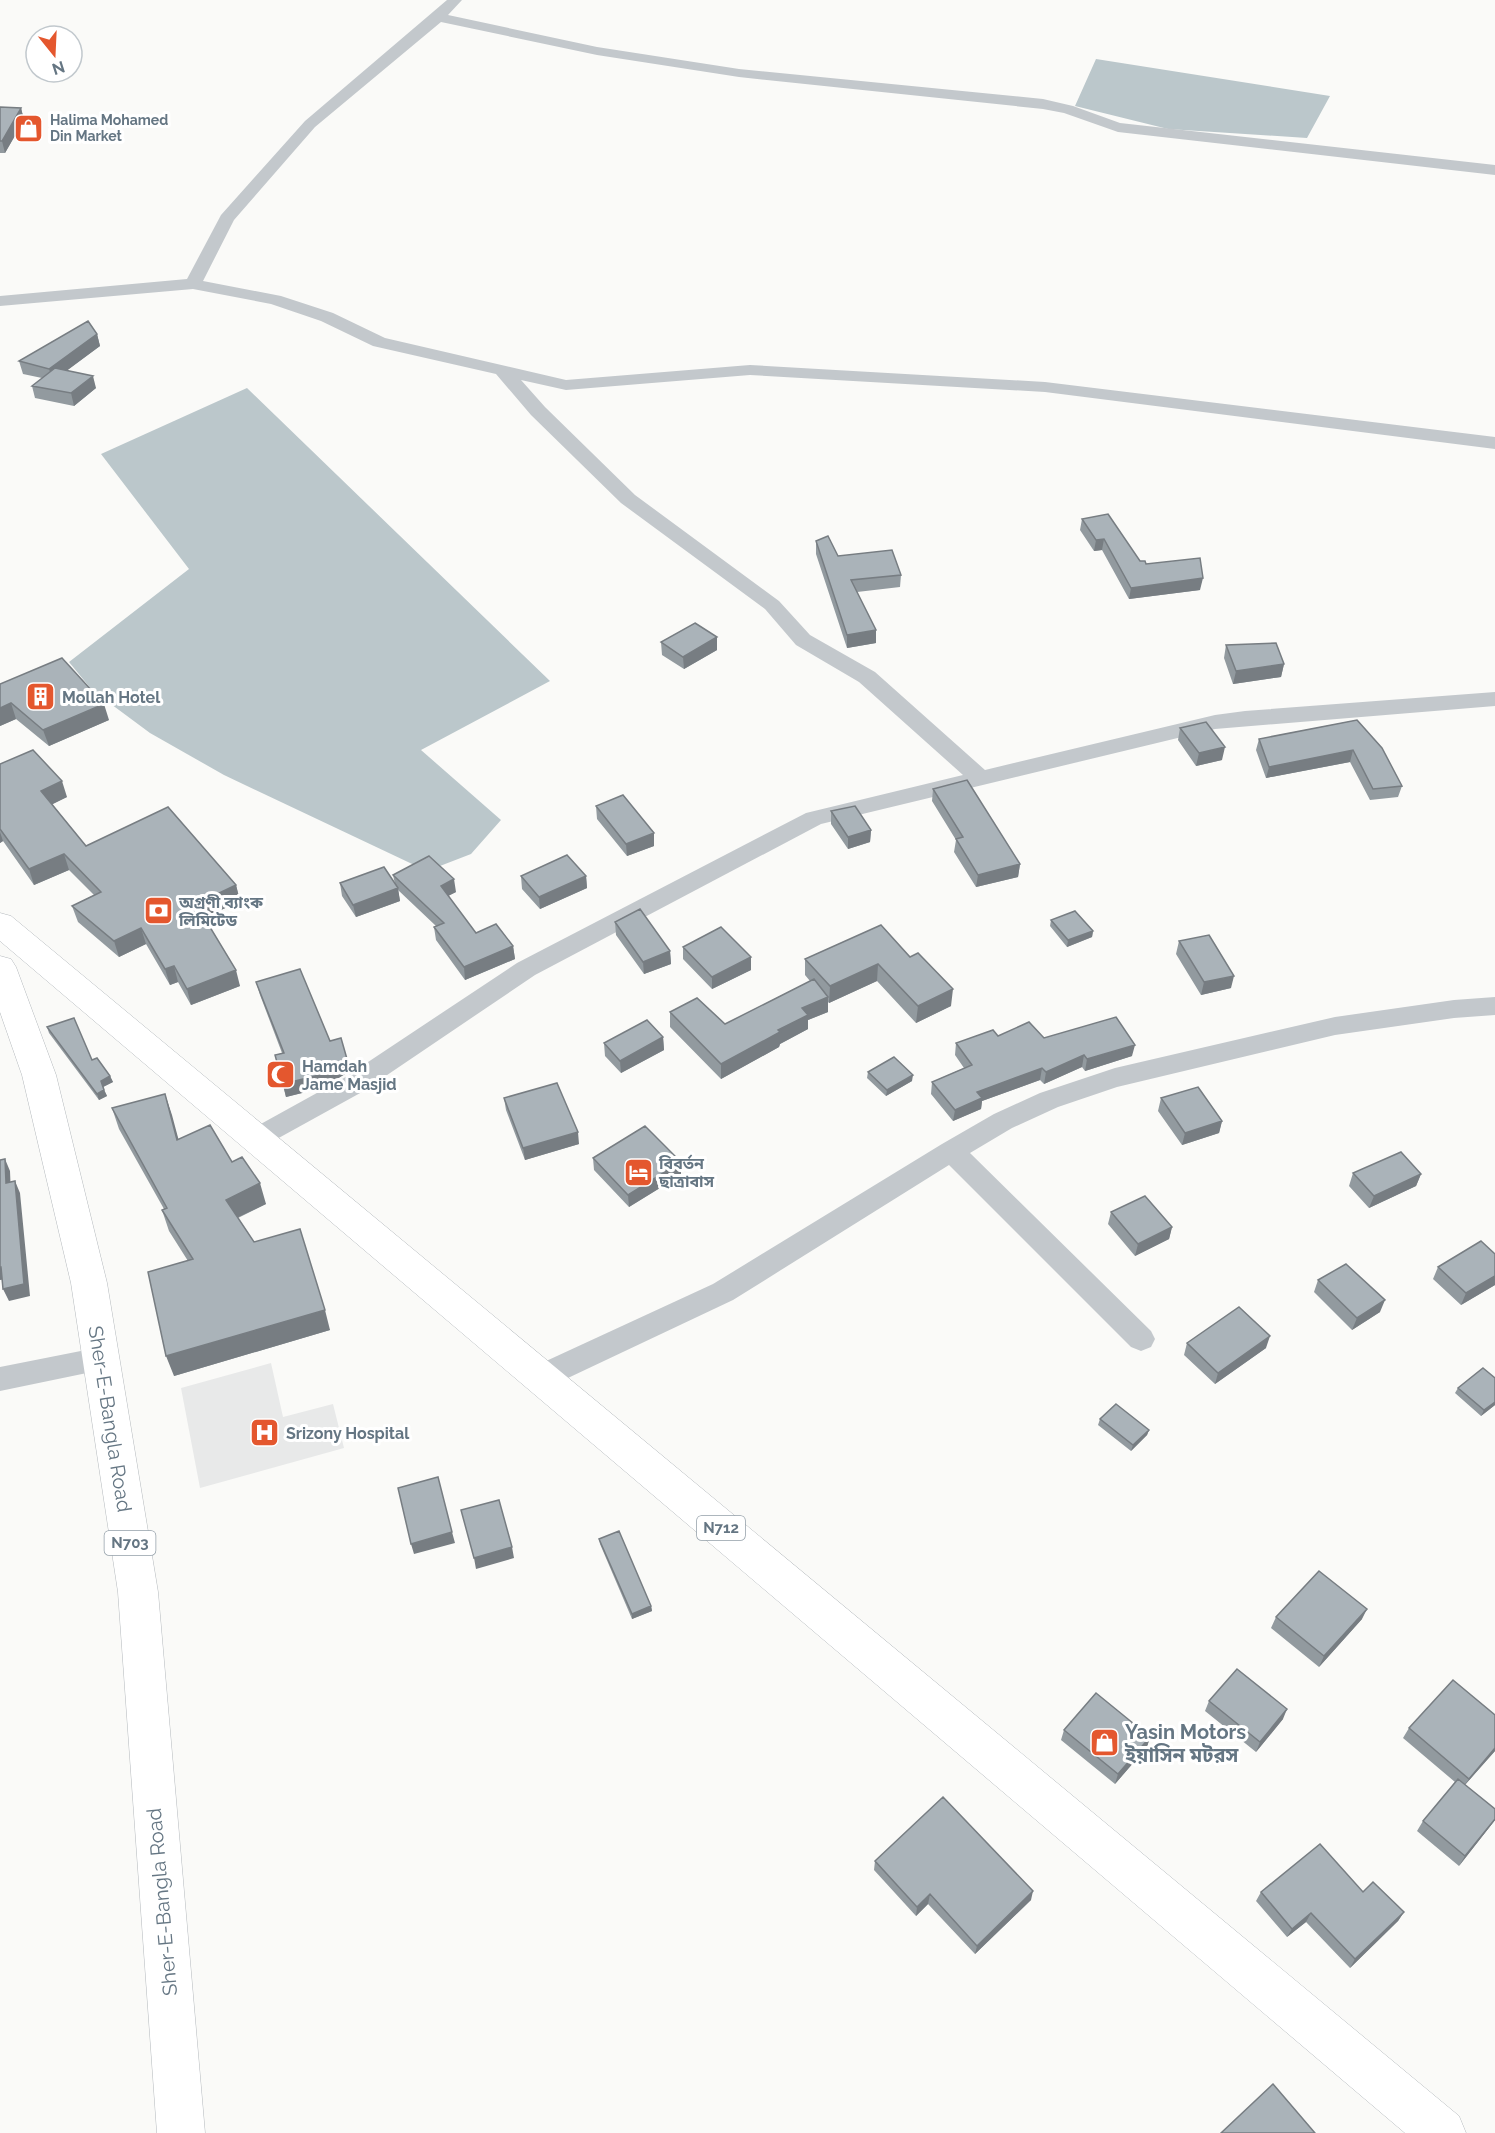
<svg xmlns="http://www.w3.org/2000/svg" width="1495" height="2133" font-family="Raleway,'Noto Sans Bengali',sans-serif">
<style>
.built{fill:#e8e9e9}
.water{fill:#bbc7cb}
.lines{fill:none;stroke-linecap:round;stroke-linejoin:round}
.trunk-casing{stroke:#b4b9bd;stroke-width:1}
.minor{fill:#c3c8cc;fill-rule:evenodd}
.trunk{fill:#fff;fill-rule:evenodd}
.wall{fill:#929a9f}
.shaded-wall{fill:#777d82}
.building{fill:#aab3b9;stroke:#777d82;stroke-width:1.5}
.labels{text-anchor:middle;stroke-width:6;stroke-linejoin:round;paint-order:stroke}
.far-poi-label{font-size:14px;font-weight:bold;fill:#657683;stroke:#fff;text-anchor:start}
.shield{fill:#fff;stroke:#939fa8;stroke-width:1.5}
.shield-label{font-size:15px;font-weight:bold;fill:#657683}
.poi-label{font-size:16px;font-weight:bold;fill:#657683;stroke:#fff;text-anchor:start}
.near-street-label{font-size:20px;fill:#657683;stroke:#fff}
.near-poi-label{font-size:20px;font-weight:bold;fill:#657683;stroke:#fff;text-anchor:start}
</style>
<rect width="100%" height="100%" fill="#fafaf8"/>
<path class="built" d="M 271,1363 L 283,1417 L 333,1404 L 344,1448 L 200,1488 L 181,1388 Z"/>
<path class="water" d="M 1096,59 L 1330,96 L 1307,138 L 1168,129 L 1075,106 Z
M 247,388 L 550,681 L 421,750 L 501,820 L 471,854 L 427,871 L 224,775 L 150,733 L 92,690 L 69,662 L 189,569 L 101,454 Z"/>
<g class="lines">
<defs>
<path id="trunk" d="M 0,913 L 11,916 L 1459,2116 L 1466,2133 L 1405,2133 L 0,941 Z
M 0,956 L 11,959 L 16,967 L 56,1075 L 107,1283 L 158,1592 L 205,2133 L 157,2133 L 118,1592 L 71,1283 L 22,1075 L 0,1012 Z"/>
</defs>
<use href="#trunk" class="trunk-casing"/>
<path class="minor" d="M 447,0 L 462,0 L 448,15 L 597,47 L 739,69 L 1043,99 L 1073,106 L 1120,123 L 1495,165 L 1495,175 L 1118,132 L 1064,113 L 1043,109 L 739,77 L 597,55 L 441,22 L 315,127 L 234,220 L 203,281 L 281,296 L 333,313 L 385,338 L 566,380 L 750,365 L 1045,382 L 1495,437 L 1495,449 L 1045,392 L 750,375 L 566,390 L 521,380 L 545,407 L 635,495 L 779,601 L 810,635 L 875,672 L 985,770 L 1215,715 L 1245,711 L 1495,692 L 1495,706 L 1215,729 L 821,824 L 535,975 L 362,1092 L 266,1145 L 257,1148 L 248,1145 L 244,1138 L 248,1131 L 344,1078 L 517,963 L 806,813 L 963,775 L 859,682 L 796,645 L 765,609 L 621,503 L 531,415 L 496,374 L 373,346 L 321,321 L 271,304 L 193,289 L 0,306 L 0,296 L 187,279 L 221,215 L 305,121 Z
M 1495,997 L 1495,1015 L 1454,1018 L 1335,1035 L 1117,1087 L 1058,1107 L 1012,1128 L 970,1153 L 1151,1331 L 1155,1339 L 1151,1347 L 1141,1351 L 1131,1347 L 949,1165 L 733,1300 L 551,1386 L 541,1389 L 531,1386 L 527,1377 L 531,1368 L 713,1284 L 942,1144 L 994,1114 L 1040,1093 L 1115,1068 L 1335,1017 L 1454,1000 Z
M 101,1347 L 111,1350 L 115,1359 L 111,1368 L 0,1391 L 0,1367 Z"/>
<use href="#trunk" class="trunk"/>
</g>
<path class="wall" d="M 0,107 L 21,108 L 24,120 L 5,153 L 0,153 Z
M 97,334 L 100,346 L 67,370 L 96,388 L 74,406 L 35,398 L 32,386 L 42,378 L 23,374 L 19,361 Z
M 1082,519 L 1140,561 L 1200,590 L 1129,599 L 1102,550 L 1094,551 L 1080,530 Z
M 816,541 L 838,556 L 901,575 L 900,587 L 857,592 L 876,643 L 847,648 L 816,554 Z
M 661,642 L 717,650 L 684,669 L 662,655 Z
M 1226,645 L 1284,664 L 1281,677 L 1233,684 L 1224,658 Z
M 0,684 L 109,720 L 49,746 L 16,719 L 0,726 Z
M 1357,720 L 1402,786 L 1398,797 L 1370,800 L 1350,762 L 1266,778 L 1256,750 L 1259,739 Z
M 1180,728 L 1222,760 L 1196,766 L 1178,740 Z
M 0,764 L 67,797 L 52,804 L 86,846 L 236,885 L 240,901 L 204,918 L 240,986 L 191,1005 L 178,982 L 170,985 L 146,944 L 119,957 L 78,922 L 72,906 L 94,895 L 69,870 L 34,885 L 3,841 L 0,843 Z
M 933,789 L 1020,864 L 1018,877 L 976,887 L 954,852 L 956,840 L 932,801 Z
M 596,806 L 654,846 L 627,856 L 597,819 Z
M 831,811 L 871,830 L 870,842 L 848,849 L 831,824 Z
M 393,875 L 456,892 L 448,896 L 476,933 L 513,946 L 515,959 L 465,980 L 436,940 L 434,927 L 436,926 L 398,890 L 400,901 L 356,917 L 342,896 L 340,883 L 395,884 Z
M 521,876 L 586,876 L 587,888 L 540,909 L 522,889 Z
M 1051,920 L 1093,931 L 1092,937 L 1067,947 L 1050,926 Z
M 615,922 L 670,951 L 671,964 L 644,974 L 616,935 Z
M 881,925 L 951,1006 L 916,1023 L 877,981 L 829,1003 L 828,1002 L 828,1012 L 808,1020 L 808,1029 L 780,1044 L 779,1047 L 721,1079 L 670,1027 L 670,1012 L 725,1024 L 810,981 L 805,975 L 805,959 Z
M 1179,941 L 1231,988 L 1201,995 L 1176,954 Z
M 683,947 L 751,957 L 751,970 L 712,989 L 683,959 Z
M 256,982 L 330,1041 L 350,1071 L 322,1088 L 286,1097 L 275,1055 L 282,1053 L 260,995 Z
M 47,1027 L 92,1060 L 110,1076 L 113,1082 L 103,1087 L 107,1096 L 99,1100 L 49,1033 Z
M 998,1036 L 1044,1038 L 1132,1056 L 1085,1071 L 1082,1067 L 1044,1084 L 1040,1080 L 982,1101 L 981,1109 L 953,1121 L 931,1094 L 932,1082 L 964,1068 L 955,1055 L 956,1043 Z
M 663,1037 L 664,1050 L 621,1073 L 605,1056 L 604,1043 Z
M 868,1072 L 912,1081 L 886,1096 L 867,1078 Z
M 165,1094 L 178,1139 L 232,1162 L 266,1204 L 238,1218 L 254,1242 L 330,1330 L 174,1376 L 188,1261 L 169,1231 L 162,1210 L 164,1209 L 119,1129 L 112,1108 Z
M 504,1098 L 579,1144 L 525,1160 L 506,1110 Z
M 1161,1098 L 1222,1121 L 1219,1133 L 1182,1145 L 1158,1111 Z
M 593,1158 L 681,1175 L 629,1207 L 594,1170 Z
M 1353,1173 L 1421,1174 L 1416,1186 L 1369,1208 L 1349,1186 Z
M 1111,1212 L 1172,1227 L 1169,1239 L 1135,1256 L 1108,1224 Z
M 1495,1254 L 1495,1285 L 1461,1305 L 1433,1279 L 1438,1267 Z
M 1318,1280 L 1380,1312 L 1352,1330 L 1314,1292 Z
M 1187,1343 L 1266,1348 L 1215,1384 L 1184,1355 Z
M 1495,1378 L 1495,1405 L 1481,1416 L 1455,1393 L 1458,1388 Z
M 1100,1419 L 1149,1430 L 1147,1435 L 1131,1451 L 1098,1425 Z
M 599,1539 L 651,1606 L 652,1611 L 632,1619 L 600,1544 Z
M 1276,1617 L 1362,1619 L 1319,1667 L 1271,1628 Z
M 1209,1701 L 1283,1719 L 1256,1752 L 1205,1711 Z
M 1495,1715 L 1495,1751 L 1465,1785 L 1495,1809 L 1495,1820 L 1459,1866 L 1417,1831 L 1423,1821 L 1455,1782 L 1403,1738 L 1409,1728 Z
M 1064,1730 L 1150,1737 L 1147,1747 L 1115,1784 L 1061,1740 Z
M 875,1861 L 1031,1900 L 975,1954 L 928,1904 L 916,1916 L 874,1870 Z
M 1261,1892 L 1363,1892 L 1404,1912 L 1398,1921 L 1350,1968 L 1306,1922 L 1287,1937 L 1256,1901 Z"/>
<path class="shaded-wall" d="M 21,108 L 24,120 L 5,153 L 2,141 Z
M 97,334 L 100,346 L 53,381 L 49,369 Z
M 93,376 L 96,388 L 74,406 L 71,393 Z
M 1104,539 L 1102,550 L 1094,551 L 1096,540 Z
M 1203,578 L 1200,590 L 1129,599 L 1131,588 Z
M 876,630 L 876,643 L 847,648 L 847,635 Z
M 717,637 L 717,650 L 684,669 L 683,657 Z
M 1284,664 L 1281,677 L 1233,684 L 1236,671 Z
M 11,703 L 16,719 L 0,726 L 0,708 Z
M 104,704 L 109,720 L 49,746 L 43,730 Z
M 1225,747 L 1222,760 L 1196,766 L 1199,753 Z
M 1353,750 L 1350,762 L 1266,778 L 1269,767 Z
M 62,781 L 67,797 L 47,807 L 41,791 Z
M 871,830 L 870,842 L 848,849 L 848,837 Z
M 0,832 L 3,841 L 0,843 Z
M 654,833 L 654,846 L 627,856 L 626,844 Z
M 64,854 L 69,870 L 34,885 L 29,869 Z
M 1020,864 L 1018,877 L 976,887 L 978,875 Z
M 586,876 L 587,888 L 540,909 L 539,897 Z
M 454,879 L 456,892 L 442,899 L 441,886 Z
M 236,885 L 240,901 L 200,920 L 196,904 Z
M 398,888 L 400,901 L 356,917 L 353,905 Z
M 141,928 L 146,944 L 119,957 L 114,941 Z
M 1093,931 L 1092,937 L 1067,947 L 1068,940 Z
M 513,946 L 515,959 L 465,980 L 464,967 Z
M 670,951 L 671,964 L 644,974 L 643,962 Z
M 751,957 L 751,970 L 712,989 L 712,977 Z
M 878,964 L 877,981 L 829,1003 L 830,986 Z
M 174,966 L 178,982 L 170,985 L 165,969 Z
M 236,970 L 240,986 L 191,1005 L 187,989 Z
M 1234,976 L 1231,988 L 1201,995 L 1204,982 Z
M 953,989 L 951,1006 L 916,1023 L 918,1006 Z
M 828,997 L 828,1012 L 808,1020 L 808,1029 L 780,1044 L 779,1047 L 721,1079 L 721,1064 L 802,1008 Z
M 663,1037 L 664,1050 L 621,1073 L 620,1061 Z
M 1135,1045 L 1132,1056 L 1085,1071 L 1087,1059 Z
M 1084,1055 L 1082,1067 L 1044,1084 L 1046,1072 Z
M 347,1059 L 350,1071 L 322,1088 L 286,1097 L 283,1084 Z
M 1042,1068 L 1040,1080 L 982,1101 L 981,1109 L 953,1121 L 955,1110 L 977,1092 Z
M 913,1075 L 912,1081 L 886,1096 L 887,1090 Z
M 110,1076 L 113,1082 L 103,1087 L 101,1081 Z
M 104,1090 L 107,1096 L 99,1100 L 97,1094 Z
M 165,1094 L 172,1115 L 184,1160 L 177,1140 Z
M 1222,1121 L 1219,1133 L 1182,1145 L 1185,1133 Z
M 578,1132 L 579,1144 L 525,1160 L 523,1148 Z
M 5,1159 L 10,1171 L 11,1195 L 6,1183 Z
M 681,1162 L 681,1175 L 629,1207 L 628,1195 Z
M 1421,1174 L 1416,1186 L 1369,1208 L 1374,1196 Z
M 15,1181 L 20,1193 L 30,1296 L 9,1301 L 3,1289 Z
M 260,1183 L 266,1204 L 232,1220 L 226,1200 Z
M 1172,1227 L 1169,1239 L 1135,1256 L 1138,1244 Z
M 0,1267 L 1,1267 L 7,1279 L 0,1280 Z
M 1495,1276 L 1495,1285 L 1461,1305 L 1466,1293 Z
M 1385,1300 L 1380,1312 L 1352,1330 L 1357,1318 Z
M 325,1310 L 330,1330 L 174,1376 L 166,1356 Z
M 1270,1336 L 1266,1348 L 1215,1384 L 1218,1373 Z
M 1495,1402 L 1495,1405 L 1481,1416 L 1484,1410 Z
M 1149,1430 L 1147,1435 L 1131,1451 L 1133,1445 Z
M 452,1532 L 455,1543 L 414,1554 L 411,1544 Z
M 512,1547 L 514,1558 L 476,1569 L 474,1558 Z
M 651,1606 L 652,1611 L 632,1619 L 632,1614 Z
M 1367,1609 L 1362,1619 L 1319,1667 L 1324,1656 Z
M 1287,1709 L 1283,1719 L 1256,1752 L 1260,1742 Z
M 1150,1737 L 1147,1747 L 1115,1784 L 1118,1774 Z
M 1495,1748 L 1495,1751 L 1462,1788 L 1469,1779 Z
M 1495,1819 L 1495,1820 L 1459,1866 L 1465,1856 Z
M 1033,1891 L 1031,1900 L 975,1954 L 977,1946 Z
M 930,1894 L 928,1904 L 916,1916 L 917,1907 Z
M 1404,1912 L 1398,1921 L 1350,1968 L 1355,1959 Z
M 1311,1913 L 1306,1922 L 1287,1937 L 1292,1929 Z"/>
<path class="building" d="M 0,107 L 21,108 L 2,141 L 0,141 Z
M 88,321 L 97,334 L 49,369 L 19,361 Z
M 55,368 L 93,376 L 71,393 L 32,386 Z
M 1108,514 L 1140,561 L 1145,561 L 1146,564 L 1200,558 L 1203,578 L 1131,588 L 1104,539 L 1096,540 L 1082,519 Z
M 828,536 L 838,556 L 892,550 L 901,575 L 851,580 L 876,630 L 847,635 L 816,541 Z
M 695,623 L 717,637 L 683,657 L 661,642 Z
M 1276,643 L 1284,664 L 1236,671 L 1226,645 Z
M 62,658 L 104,704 L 43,730 L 11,703 L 0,708 L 0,684 Z
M 1357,720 L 1382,748 L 1402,786 L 1373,789 L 1353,750 L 1269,767 L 1259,739 Z
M 1206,722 L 1225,747 L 1199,753 L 1180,728 Z
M 33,750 L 62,781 L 41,791 L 86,846 L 168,807 L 236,885 L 196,904 L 236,970 L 187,989 L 174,966 L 165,969 L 141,928 L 114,941 L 72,906 L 101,892 L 64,854 L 29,869 L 0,829 L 0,764 Z
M 967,780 L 1020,864 L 978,875 L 956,839 L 963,837 L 933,789 Z
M 623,795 L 654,833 L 626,844 L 596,806 Z
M 855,806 L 871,830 L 848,837 L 831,811 Z
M 567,855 L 586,876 L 539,897 L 521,876 Z
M 429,856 L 454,879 L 441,886 L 476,933 L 496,924 L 513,946 L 464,967 L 434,927 L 444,923 L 393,875 Z
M 384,867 L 398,888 L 353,905 L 340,883 Z
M 640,909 L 670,951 L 643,962 L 615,922 Z
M 1075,911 L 1093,931 L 1068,940 L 1051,920 Z
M 881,925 L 910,957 L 918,953 L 953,989 L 918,1006 L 878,964 L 830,986 L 805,959 Z
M 721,927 L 751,957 L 712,977 L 683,947 Z
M 1209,935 L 1234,976 L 1204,982 L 1179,941 Z
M 300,969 L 330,1041 L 341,1038 L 347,1059 L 319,1075 L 283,1084 L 275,1055 L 284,1053 L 256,982 Z
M 814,979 L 828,997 L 802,1008 L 808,1015 L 778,1030 L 780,1032 L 721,1064 L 670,1012 L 697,998 L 725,1024 Z
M 1116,1017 L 1135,1045 L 1087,1059 L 1084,1055 L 1046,1072 L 1042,1068 L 977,1092 L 982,1098 L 955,1110 L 932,1082 L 972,1065 L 956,1043 L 993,1030 L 998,1036 L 1029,1022 L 1044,1038 Z
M 74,1018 L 92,1060 L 97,1058 L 110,1076 L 101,1081 L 104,1090 L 97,1094 L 47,1027 Z
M 647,1020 L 663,1037 L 620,1061 L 604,1043 Z
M 894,1057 L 913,1075 L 887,1090 L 868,1072 Z
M 557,1083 L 578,1132 L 523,1148 L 504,1098 Z
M 1198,1087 L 1222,1121 L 1185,1133 L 1161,1098 Z
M 165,1094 L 177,1140 L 210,1125 L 232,1162 L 242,1157 L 260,1183 L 226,1200 L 254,1242 L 300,1229 L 325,1310 L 166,1356 L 148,1272 L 193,1259 L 162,1210 L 167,1208 L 112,1108 Z
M 645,1126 L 681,1162 L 628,1195 L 593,1158 Z
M 1401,1152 L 1421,1174 L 1374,1196 L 1353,1173 Z
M 5,1159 L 6,1183 L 15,1181 L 24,1284 L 3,1289 L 1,1267 L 0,1267 L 0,1160 Z
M 1145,1196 L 1172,1227 L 1138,1244 L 1111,1212 Z
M 1481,1241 L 1495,1254 L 1495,1276 L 1466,1293 L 1438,1267 Z
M 1346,1264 L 1385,1300 L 1357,1318 L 1318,1280 Z
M 1239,1307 L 1270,1336 L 1218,1373 L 1187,1343 Z
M 1483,1368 L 1495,1378 L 1495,1402 L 1484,1410 L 1458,1388 Z
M 1116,1404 L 1149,1430 L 1133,1445 L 1100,1419 Z
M 438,1477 L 452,1532 L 411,1544 L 398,1488 Z
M 499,1500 L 512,1547 L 474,1558 L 461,1510 Z
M 619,1531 L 651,1606 L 632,1614 L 599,1539 Z
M 1319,1571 L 1367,1609 L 1324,1656 L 1276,1617 Z
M 1237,1669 L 1287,1709 L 1260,1742 L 1209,1701 Z
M 1453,1680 L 1495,1715 L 1495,1748 L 1469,1779 L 1409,1728 Z
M 1096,1693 L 1150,1737 L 1118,1774 L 1064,1730 Z
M 1458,1779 L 1495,1809 L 1495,1819 L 1465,1856 L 1423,1821 Z
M 943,1797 L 1033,1891 L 977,1946 L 930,1894 L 917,1907 L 875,1861 Z
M 1320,1844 L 1363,1892 L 1373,1882 L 1404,1912 L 1355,1959 L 1311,1913 L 1292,1929 L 1261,1892 Z
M 1273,2084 L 1315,2133 L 1221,2133 Z"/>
<defs>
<symbol id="shop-square" viewBox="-11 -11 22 22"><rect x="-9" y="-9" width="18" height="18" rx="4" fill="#e4572e" stroke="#fff"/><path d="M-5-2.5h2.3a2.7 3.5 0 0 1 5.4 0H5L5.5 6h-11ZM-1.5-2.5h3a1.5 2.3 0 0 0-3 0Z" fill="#fff"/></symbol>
<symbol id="building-square" viewBox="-11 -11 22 22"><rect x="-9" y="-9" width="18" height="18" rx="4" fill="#e4572e" stroke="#fff"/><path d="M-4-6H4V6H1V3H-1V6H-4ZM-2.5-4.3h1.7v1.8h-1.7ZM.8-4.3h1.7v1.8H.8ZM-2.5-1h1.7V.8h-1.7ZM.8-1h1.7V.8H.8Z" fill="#fff"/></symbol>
<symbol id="bank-square" viewBox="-11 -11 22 22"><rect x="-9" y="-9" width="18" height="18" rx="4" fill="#e4572e" stroke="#fff"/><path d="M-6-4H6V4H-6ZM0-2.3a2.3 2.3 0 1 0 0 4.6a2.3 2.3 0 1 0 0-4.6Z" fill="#fff"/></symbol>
<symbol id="mosque-square" viewBox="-11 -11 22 22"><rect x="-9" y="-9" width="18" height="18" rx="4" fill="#e4572e" stroke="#fff"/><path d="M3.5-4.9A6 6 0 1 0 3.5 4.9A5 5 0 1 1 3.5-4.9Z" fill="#fff"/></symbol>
<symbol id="hotel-square" viewBox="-11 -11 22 22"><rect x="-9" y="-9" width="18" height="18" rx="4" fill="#e4572e" stroke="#fff"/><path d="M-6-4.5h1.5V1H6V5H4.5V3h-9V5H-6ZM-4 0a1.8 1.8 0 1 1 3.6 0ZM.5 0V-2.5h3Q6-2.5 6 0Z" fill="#fff"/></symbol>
<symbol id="hospital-square" viewBox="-11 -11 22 22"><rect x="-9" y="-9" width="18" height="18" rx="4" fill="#e4572e" stroke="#fff"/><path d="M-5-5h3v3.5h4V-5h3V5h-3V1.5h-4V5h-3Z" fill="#fff"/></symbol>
</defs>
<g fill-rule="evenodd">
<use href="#shop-square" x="12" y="112" width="33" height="33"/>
<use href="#building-square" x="24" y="680" width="33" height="33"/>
<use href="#bank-square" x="142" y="894" width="33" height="33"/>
<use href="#mosque-square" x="264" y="1058" width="33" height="33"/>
<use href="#hotel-square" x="622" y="1156" width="33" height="33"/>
<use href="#hospital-square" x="248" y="1416" width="33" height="33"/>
<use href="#shop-square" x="1088" y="1726" width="33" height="33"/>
</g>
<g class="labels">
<g class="far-poi-label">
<text x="50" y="125">Halima Mohamed<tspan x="50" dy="16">Din Market</tspan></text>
</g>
<g class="shield">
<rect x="697" y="1516" width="48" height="24" rx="4.5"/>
<rect x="104.5" y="1531" width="51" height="24" rx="4.5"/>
</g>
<g class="shield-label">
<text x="721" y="1533">N712</text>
<text x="130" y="1548">N703</text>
</g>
<g class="poi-label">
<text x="62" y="703">Mollah Hotel</text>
<text x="179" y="908">অগ্রণী ব্যাংক<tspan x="179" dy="18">লিমিটেড</tspan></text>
<text x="302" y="1072">Hamdah<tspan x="302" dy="18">Jame Masjid</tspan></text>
<text x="659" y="1169">বিবর্তন<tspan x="659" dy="18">ছাত্রাবাস</tspan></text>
<text x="286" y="1439">Srizony Hospital</text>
</g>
<g class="near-street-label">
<text transform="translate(110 1419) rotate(81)" y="7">Sher-E-Bangla Road</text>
<text transform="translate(162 1902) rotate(-95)" y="7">Sher-E-Bangla Road</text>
</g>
<g class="near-poi-label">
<text x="1125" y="1739">Yasin Motors<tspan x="1125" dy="23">ইয়াসিন মটরস</tspan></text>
</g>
</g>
<g transform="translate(54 54) rotate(162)"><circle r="28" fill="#ffffff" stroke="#c1c8cd" stroke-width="1.5"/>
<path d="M0-4.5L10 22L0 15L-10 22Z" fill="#e4572e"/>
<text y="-9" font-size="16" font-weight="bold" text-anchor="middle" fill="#657683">N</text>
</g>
</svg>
